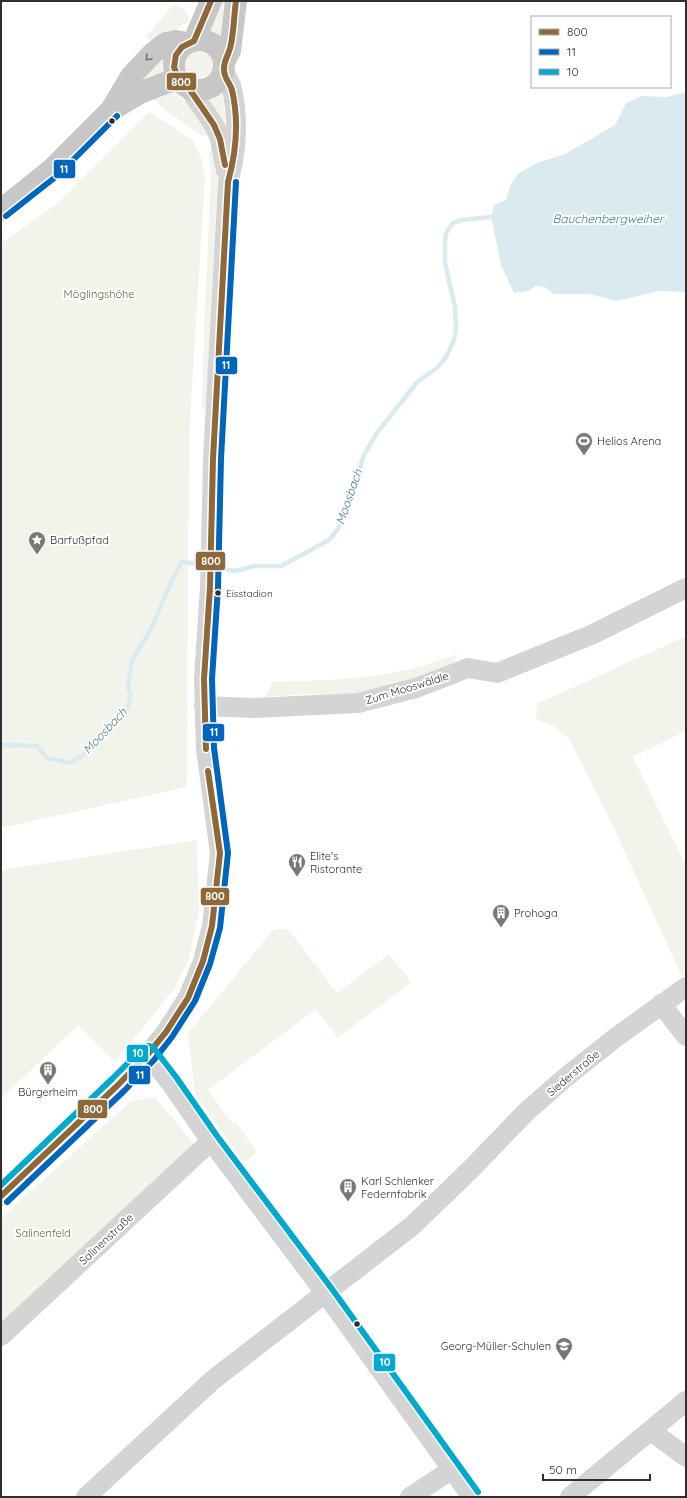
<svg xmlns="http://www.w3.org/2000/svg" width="687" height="1498" font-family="Quicksand,sans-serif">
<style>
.green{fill:#f2f4ec}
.water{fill:#daebf0}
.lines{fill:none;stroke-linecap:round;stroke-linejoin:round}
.stream{stroke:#daebf0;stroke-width:4.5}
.minor{stroke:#d4d4d4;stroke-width:20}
.major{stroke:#c7c7c7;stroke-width:22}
.bus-1-casing{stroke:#fff;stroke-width:9}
.bus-2-casing{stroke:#fff;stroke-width:9}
.bus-3-casing{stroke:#fff;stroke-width:9}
.bus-1{stroke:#8f683a;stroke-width:6}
.bus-2{stroke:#0065bd;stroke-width:6}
.bus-3{stroke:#00a9ce;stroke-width:6}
.oneway{stroke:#737373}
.bus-dot{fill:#2f2f2f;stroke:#fff;stroke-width:1.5}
.labels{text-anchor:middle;stroke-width:4;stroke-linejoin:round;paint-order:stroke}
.bus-label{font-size:10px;fill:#2f2f2f;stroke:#fff;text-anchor:start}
.park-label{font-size:11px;fill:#59693e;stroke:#fff}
.poi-label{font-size:11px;fill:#2f2f2f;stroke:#fff;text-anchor:start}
.street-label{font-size:11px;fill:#2f2f2f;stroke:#fff}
.water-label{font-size:12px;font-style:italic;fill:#407d8e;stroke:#fff}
.line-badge{stroke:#fff;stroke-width:1.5}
.badge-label{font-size:11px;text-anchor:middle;font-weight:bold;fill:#fff}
</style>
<rect width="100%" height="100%" fill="#fff"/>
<path class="green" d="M 218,1 L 229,1 L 221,41 L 205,32 Z
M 173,5 C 181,5 188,12 190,20 L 157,43 L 150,41 L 146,37 Z
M 167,49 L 165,59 L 165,74 L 143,81 L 141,75 Z
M185 64a14 14 0 1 1 28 0a14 14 0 1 1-28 0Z
M 221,87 L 223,94 L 226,130 L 205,95 L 211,94 Z
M 149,92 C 155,92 162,91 168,92 C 188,96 200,120 212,135 L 207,136 L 201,135 L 162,108 Z
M 149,112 L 193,140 L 201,158 L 205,176 L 190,421 L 188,551 L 187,787 L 1,828 L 1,243 L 58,203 Z
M 215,144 L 218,167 L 208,390 L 205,409 L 202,409 L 204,333 L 211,171 L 209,153 Z
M 686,636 L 686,731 L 633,757 L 686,866 L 686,974 L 682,977 L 612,824 L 569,739 L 555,727 L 536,719 L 537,704 Z
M 457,654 L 454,663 L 412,679 L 376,690 L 343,694 L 306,694 L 265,697 L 273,682 C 318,680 363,680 407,670 C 424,666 440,660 457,654 Z
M 197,840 L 199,912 L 189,958 L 175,988 L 115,1062 L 78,1025 L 1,1099 L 1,870 Z
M 274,929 L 288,929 L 337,993 L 389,954 L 411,982 L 338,1038 L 316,1009 L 208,1090 L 232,1123 L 235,1121 L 257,1152 L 244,1163 L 195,1094 L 188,1033 Z
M 155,1097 L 195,1145 L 1,1325 L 1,1218 L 131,1101 Z"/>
<path class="water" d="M 686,92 L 686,292 L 659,291 L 617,301 L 589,294 L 553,294 L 545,287 L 536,286 L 528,291 L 514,293 L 501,265 L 491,217 L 494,205 L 506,200 L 511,184 L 519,173 L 537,163 L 565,154 L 615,125 L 626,103 L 642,96 L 667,97 Z"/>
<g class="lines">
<path class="stream" d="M 214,567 L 235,571 L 255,566 L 281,566 L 329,540 L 338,529 L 348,505 L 364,455 L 377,433 L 418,381 L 437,368 L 446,357 L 454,340 L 456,328 L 455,307 L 445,263 L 445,243 L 446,233 L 453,223 L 462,220 L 491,217
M 1,745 L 37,746 L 47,758 L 71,763 L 88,752 L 127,709 L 131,694 L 128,687 L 132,660 L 150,631 L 174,576 L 182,562 L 205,565"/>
<path class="minor" d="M 188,87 L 214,125 L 220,139 L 226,171
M 204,706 L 254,708 L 358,703 L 416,688 L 468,668 L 497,673 L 591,635 L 686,588
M 661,1004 L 686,1036
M 148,1054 L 170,1082 L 211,1141 L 326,1294 L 472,1497
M 1,1196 L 118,1085 L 148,1054 L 166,1032 L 188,998 L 203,961 L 212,926 L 220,853 L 206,749 L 204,679 L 210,587 L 213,459 L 228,182 C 237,153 239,116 231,85 C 229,81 226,76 224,71
M 1,1336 L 211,1141
M 651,1431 L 686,1457
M 86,1497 L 214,1379 L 412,1226 L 471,1169 L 526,1112 L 566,1077 L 615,1038 L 686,987
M 410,1497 L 451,1470
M 570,1497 L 686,1401"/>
<path class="major" d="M174 65a25 25 0 1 1 50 0a25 25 0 1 1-50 0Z
M 194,41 L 211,1
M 224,62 L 230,51 L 236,1
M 113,109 L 140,93 L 165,83 L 179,80
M 1,210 L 52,169 L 111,110 L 132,75 L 153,53 L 166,43 L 176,41 L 187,43"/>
<defs>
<path id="bus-1" d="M 211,1 L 194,41 L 182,47 L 176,55 L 174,67 L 179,80 L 188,87 L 214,125 L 220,139 L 225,165
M 206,749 L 204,679 L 210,587 L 213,459 L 228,182 C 236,153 239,120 232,90 C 230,83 224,78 224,70 C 223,61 230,53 231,44 C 234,30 234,15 236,1
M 1,1196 L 118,1085 L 148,1054 L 166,1032 L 188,998 L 203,961 L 212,926 L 220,853 L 208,771"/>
<path id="bus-2" d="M 6,216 L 58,175 L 117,116
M 7,1202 L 124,1091 L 154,1060 L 172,1037 L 195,1001 L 210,964 L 220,928 L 228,853 L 214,748 L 212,679 L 218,587 L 221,459 L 236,182"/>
<path id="bus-3" d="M 1,1185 L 112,1079 L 143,1048 L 148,1046 L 153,1047 L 176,1077 L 217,1136 L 332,1289 L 478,1492"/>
</defs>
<use href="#bus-1" class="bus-1-casing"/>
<use href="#bus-2" class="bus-2-casing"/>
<use href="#bus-3" class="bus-3-casing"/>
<use href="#bus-1" class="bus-1"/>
<use href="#bus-2" class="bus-2"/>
<use href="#bus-3" class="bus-3"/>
</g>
<defs><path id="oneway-chevron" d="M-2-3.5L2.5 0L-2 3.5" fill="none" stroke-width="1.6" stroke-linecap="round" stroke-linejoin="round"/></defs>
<use class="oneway" href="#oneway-chevron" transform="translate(148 58) rotate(136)"/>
<defs>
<symbol id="stadium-pin" viewBox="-11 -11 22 30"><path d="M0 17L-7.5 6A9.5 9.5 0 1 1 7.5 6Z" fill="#787878" stroke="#fff"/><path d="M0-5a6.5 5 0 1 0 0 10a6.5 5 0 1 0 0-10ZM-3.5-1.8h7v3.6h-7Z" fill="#fff"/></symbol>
<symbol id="sight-pin" viewBox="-11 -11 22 30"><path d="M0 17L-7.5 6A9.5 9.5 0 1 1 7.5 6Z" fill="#787878" stroke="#fff"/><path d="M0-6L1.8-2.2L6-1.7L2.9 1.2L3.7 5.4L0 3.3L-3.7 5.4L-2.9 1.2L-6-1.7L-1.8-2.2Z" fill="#fff"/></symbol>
<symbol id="restaurant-pin" viewBox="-11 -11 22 30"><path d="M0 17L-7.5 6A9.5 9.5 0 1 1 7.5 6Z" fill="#787878" stroke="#fff"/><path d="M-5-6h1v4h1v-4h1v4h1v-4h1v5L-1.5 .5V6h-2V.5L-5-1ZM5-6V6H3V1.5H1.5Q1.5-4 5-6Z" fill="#fff"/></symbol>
<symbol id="building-pin" viewBox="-11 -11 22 30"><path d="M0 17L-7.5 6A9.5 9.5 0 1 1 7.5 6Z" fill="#787878" stroke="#fff"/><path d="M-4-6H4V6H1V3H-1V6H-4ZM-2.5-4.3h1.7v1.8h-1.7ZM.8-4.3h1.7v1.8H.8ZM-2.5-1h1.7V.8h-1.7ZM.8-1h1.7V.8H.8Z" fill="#fff"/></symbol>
<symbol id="school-pin" viewBox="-11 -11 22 30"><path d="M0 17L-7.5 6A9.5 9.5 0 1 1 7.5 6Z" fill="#787878" stroke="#fff"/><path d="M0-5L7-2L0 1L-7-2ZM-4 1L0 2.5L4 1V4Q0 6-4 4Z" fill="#fff"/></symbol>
</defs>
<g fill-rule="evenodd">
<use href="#stadium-pin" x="574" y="431" width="20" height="27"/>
<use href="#sight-pin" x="27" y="530" width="20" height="27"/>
<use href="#restaurant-pin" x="287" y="852" width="20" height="27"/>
<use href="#building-pin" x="491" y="903" width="20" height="27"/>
<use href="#building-pin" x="38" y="1060" width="20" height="27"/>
<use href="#building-pin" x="338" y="1177" width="20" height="27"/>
<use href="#school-pin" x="554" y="1336" width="20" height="27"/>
</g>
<g class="bus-dot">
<circle cx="112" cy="121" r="3.5"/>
<circle cx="218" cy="593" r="3.5"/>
<circle cx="357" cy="1324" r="3.5"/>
</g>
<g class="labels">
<g class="bus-label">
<text x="226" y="597">Eisstadion</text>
</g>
<g class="park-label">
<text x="99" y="298">Möglingshöhe</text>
<text x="43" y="1237">Salinenfeld</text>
</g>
<g class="poi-label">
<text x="597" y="445">Helios Arena</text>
<text x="50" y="544">Barfußpfad</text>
<text x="310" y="860">Elite's<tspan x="310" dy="13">Ristorante</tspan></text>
<text x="514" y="917">Prohoga</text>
<text x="48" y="1096" text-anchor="middle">Bürgerheim</text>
<text x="361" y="1185">Karl Schlenker<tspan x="361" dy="13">Federnfabrik</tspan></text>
<text x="551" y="1350" text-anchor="end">Georg-Müller-Schulen</text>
</g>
<g class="street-label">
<text transform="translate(407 688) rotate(-17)" y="4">Zum Mooswäldle</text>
<text transform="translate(573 1073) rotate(-40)" y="4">Siederstraße</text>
<text transform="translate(106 1239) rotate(-43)" y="4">Salinenstraße</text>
</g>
<g class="water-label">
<text x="608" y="223">Bauchenbergweiher</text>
<text transform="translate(349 497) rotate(-71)" y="4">Moosbach</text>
<text transform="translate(105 731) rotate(-47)" y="4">Moosbach</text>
</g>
</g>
<g class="line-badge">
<rect x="166" y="72" width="31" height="19" rx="4" fill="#8f683a"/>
<rect x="53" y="159" width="23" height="20" rx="4" fill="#0065bd"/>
<rect x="215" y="356" width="23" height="19" rx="4" fill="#0065bd"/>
<rect x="195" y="551" width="31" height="20" rx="4" fill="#8f683a"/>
<rect x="202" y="723" width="23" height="19" rx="4" fill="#0065bd"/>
<rect x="200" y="887" width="30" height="19" rx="4" fill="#8f683a"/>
<rect x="126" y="1044" width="23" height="19" rx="4" fill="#00a9ce"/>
<rect x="128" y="1065" width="23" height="20" rx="4" fill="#0065bd"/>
<rect x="77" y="1099" width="31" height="20" rx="4" fill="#8f683a"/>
<rect x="373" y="1353" width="23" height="19" rx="4" fill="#00a9ce"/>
</g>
<g class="badge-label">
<text x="181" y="86">800</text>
<text x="64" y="173">11</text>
<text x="226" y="369">11</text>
<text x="211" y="565">800</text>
<text x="214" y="736">11</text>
<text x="215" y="900">800</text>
<text x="138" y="1057">10</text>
<text x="140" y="1079">11</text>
<text x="93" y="1113">800</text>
<text x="385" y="1366">10</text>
</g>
<rect width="687" height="1498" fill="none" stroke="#2f2f2f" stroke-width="4"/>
<rect x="531" y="16" width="140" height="72" fill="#ffffff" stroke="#acacac"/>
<rect x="539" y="29" width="20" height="6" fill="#8f683a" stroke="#acacac"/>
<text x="567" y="36" font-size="12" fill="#2f2f2f">800</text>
<rect x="539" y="49" width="20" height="6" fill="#0065bd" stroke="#acacac"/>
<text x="567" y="56" font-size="12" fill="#2f2f2f">11</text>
<rect x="539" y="69" width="20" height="6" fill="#00a9ce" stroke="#acacac"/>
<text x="567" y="76" font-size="12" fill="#2f2f2f">10</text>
<path d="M543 1474v6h107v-6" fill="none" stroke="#2f2f2f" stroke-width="2"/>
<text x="549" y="1474" font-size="12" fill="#2f2f2f" stroke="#ffffff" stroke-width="3" paint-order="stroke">50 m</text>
</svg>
